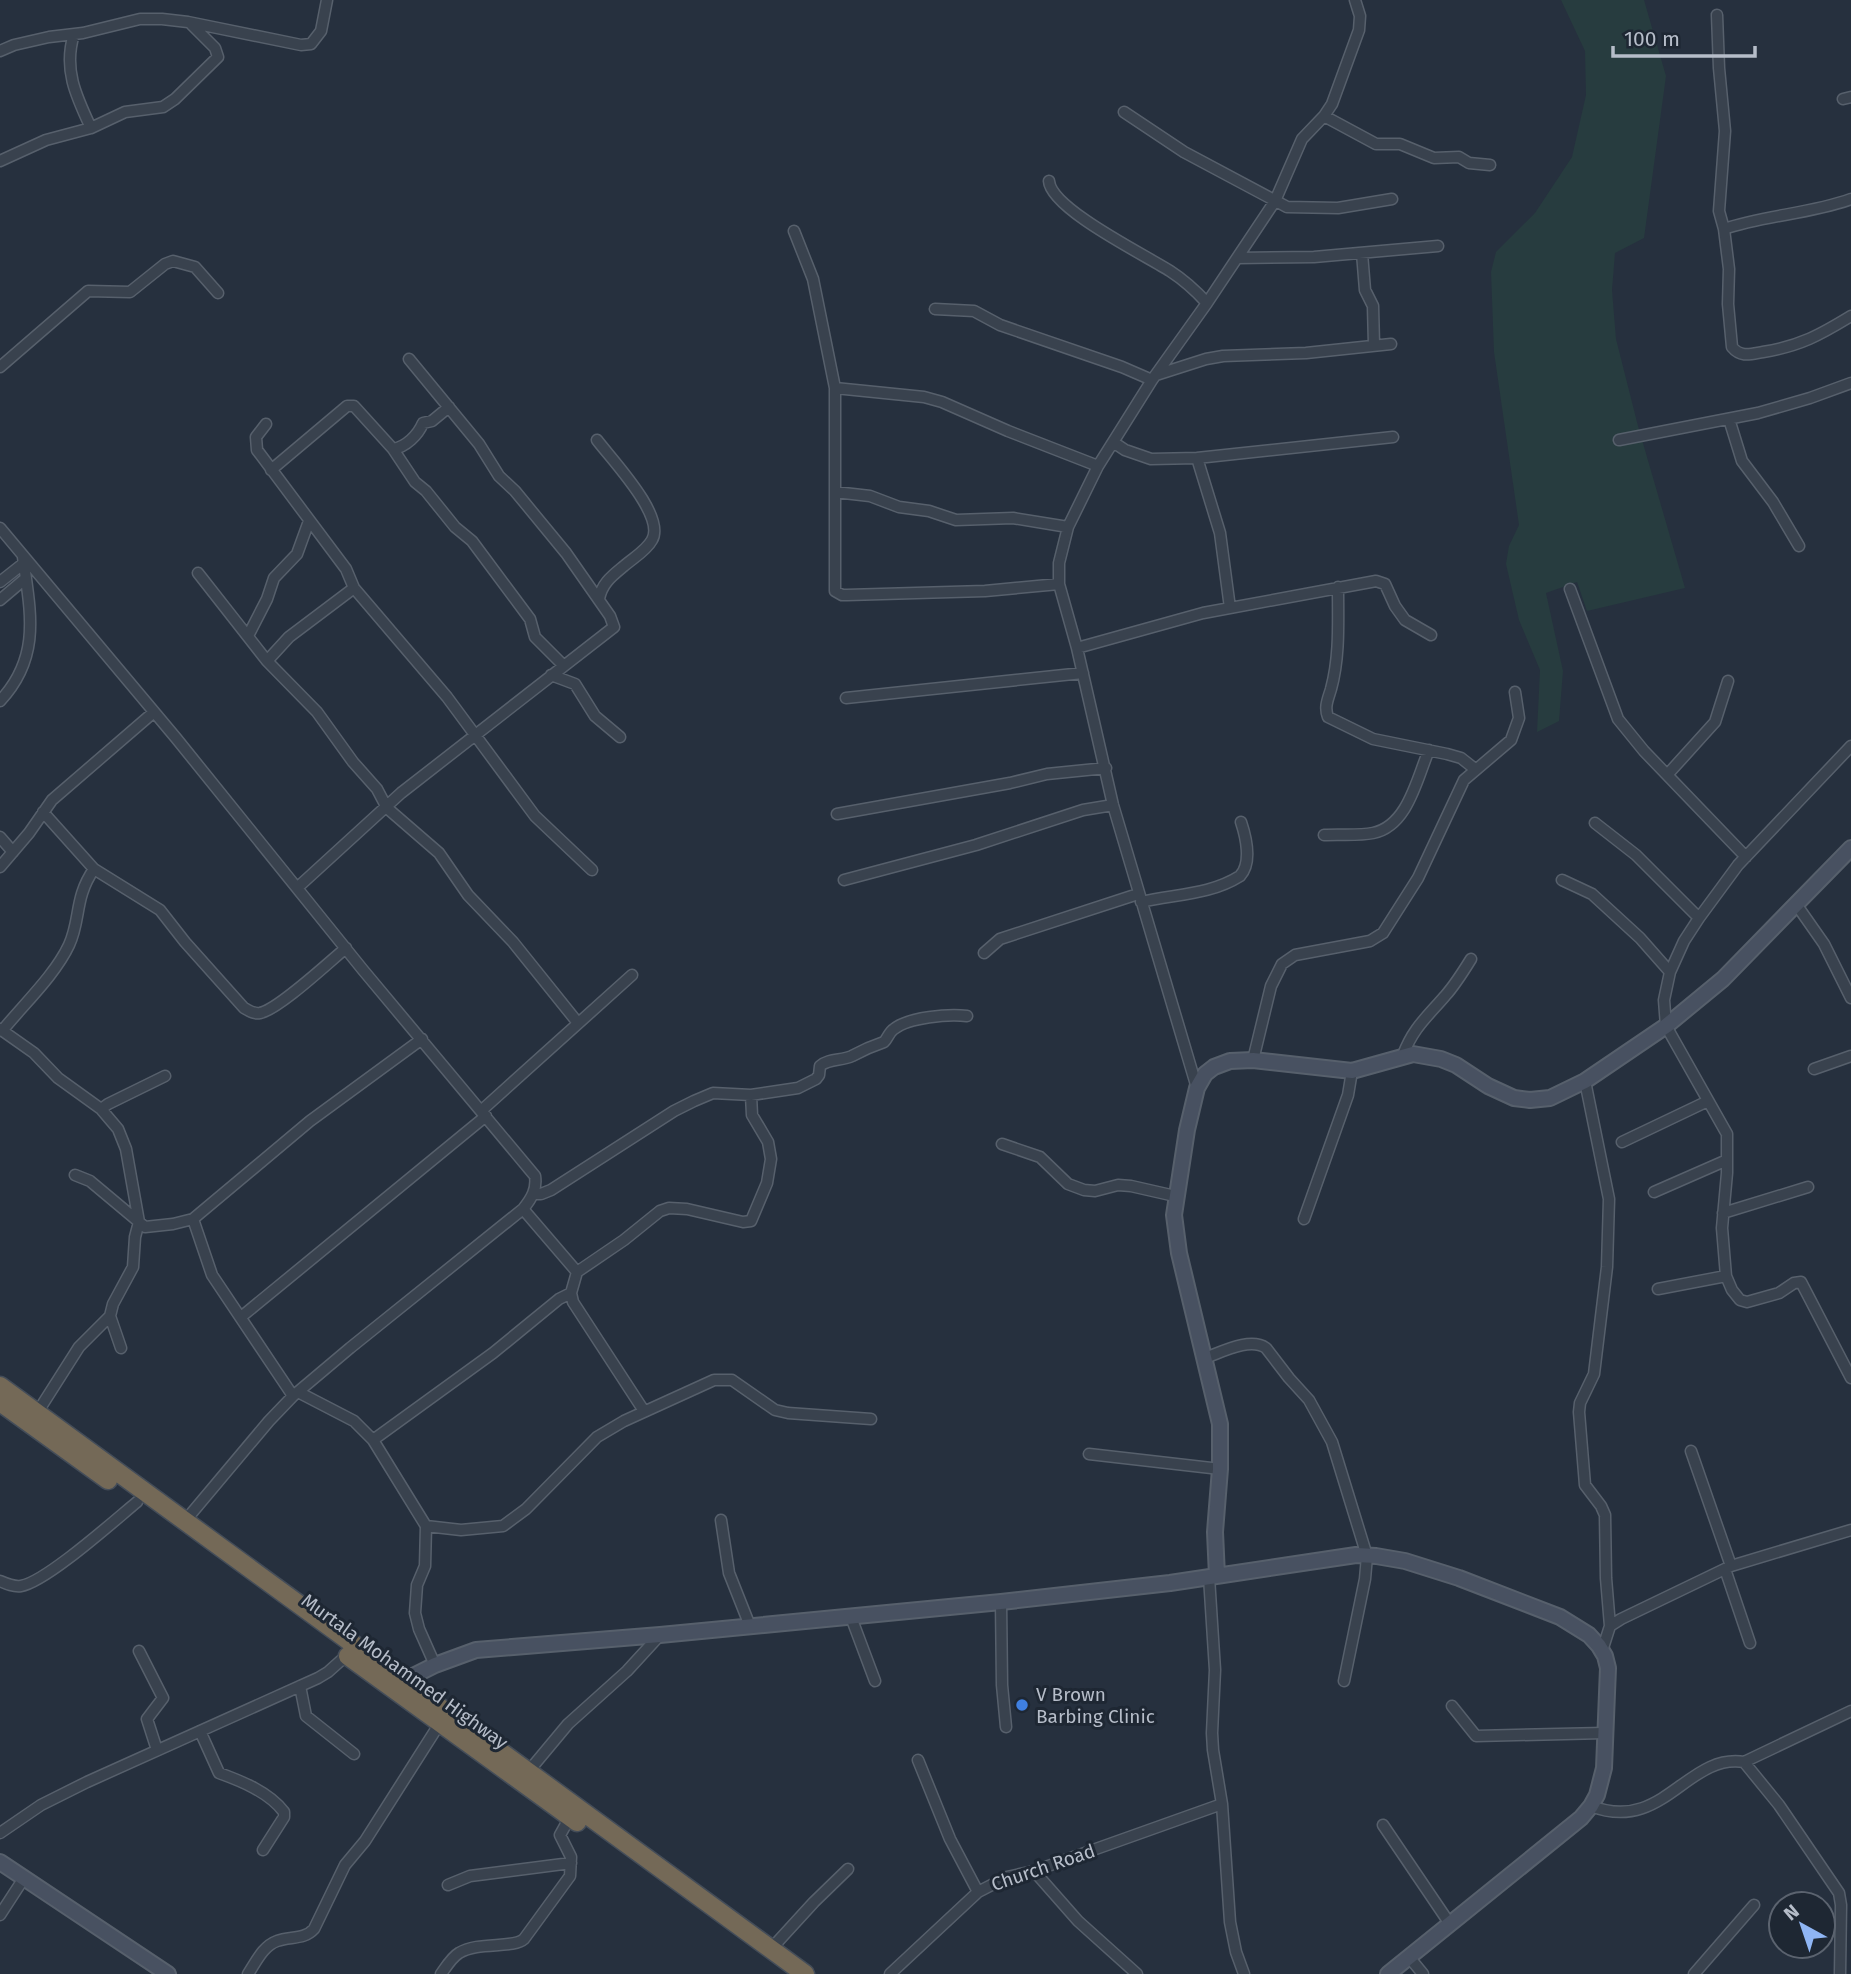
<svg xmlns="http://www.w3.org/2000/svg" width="1851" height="1974" font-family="'Fira Sans',sans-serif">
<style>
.green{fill:#273c3f}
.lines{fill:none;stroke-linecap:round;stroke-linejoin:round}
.street-casing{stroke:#57606c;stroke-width:13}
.secondary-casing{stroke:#57606c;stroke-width:18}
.highway-casing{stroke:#444d59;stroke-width:21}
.street{stroke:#39424e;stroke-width:10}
.secondary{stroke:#485161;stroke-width:14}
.highway{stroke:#746957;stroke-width:18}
.shop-dot{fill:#3f7fe0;stroke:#1e2733;stroke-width:2.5}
.labels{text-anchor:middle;stroke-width:6;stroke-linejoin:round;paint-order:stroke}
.street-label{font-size:19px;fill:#b6bdc9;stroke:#1e2733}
.poi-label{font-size:19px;fill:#b6bdc9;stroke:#1e2733;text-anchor:start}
</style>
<rect width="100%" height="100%" fill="#26303e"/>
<path class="green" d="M 1561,0 L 1644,0 L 1666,76 L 1644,238 L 1615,253 L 1612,290 L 1616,339 L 1638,426 L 1685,588 L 1587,611 L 1577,582 L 1546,593 L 1563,671 L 1559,721 L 1537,732 L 1540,670 L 1519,620 L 1506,564 L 1509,546 L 1519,525 L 1494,352 L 1491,272 L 1496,252 L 1535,213 L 1572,157 L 1586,95 L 1585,51 Z"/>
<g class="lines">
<defs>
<path id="street" d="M 1717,15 L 1719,68 L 1725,131 L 1719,211 L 1724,229 L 1729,269 L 1728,304 L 1732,347 C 1741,358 1751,354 1763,352 C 1800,346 1820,335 1851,316
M 74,34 C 63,69 76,96 91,128
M 0,51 L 14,45 L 49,37 L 83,33 L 140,19 L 162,19 L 188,22 L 301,45 L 311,44 L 321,31 L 327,0
M 1843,99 L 1851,97
M 1124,112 L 1184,152 L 1287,207 L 1338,208 L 1392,199
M 1324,116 L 1376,144 L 1400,144 L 1434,158 L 1459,157 L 1469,163 L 1490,165
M 0,161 L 46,140 L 91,128 L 125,112 L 163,107 L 175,99 L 218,57 L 215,48 L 191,24
M 1049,181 C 1051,209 1145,255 1170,271 C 1184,280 1196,291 1207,303
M 1724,229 C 1765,215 1810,214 1851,199
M 794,231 L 813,279 L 835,388 L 835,591 L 842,595 L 847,595 L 985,591 L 1059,584
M 1362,253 L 1365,290 L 1373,306 L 1374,345
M 1237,258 L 1314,257 L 1438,246
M 935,309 L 974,311 L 1000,325 L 1122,367 L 1152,380
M 0,367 L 88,291 L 130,292 L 165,264 L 173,261 L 195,267 L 218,293
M 1156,375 L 1206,359 L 1223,356 L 1306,353 L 1391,344
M 835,388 L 924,397 L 942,402 L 1008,431 L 1098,466
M 1729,419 L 1742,461 L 1773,502 L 1799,546
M 266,424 L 256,437 L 257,450 L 346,569 L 354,588 L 447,697 L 535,816 L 592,870
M 597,440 C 612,460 666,516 652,540 C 646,551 633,558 624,566 C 612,576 602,583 599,599
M 1619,440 L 1758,413 L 1810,398 L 1851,383
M 1113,442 L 1125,450 L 1151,459 L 1197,458 L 1393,437
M 393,449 C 406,447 418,435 423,423 L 432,421 L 449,407
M 1197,458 L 1220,533 L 1230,608
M 271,470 L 347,406 L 354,406 L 393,449 L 415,482 L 426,491 L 455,527 L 472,541 L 530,619 L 535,637 L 564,666
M 835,492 L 870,496 L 899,507 L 929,511 L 956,520 L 1013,518 L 1068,527
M 0,528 L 176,738 L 363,970 L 535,1176 C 537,1189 532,1198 523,1209 L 350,1348 L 293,1396 L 269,1421 L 185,1521
M 198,573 L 267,661 L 317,712 L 353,762 L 377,789 L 387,808 L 439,853 L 468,895 L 513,942 L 578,1023
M 0,582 L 24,563
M 1338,587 C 1338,622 1340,656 1331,689 C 1328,699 1324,707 1328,717 L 1373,739 L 1447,754 L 1461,758 L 1475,769
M 1570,589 L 1618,719 L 1644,751 L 1746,857
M 0,600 L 26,578
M 248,636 L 267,599 L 274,578 L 297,554 L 309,521
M 1077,648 L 1203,613 L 1376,581 L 1385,584 L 1395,606 L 1405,620 L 1431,635
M 267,661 L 289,637 L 354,588
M 551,675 L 575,684 L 595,716 L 620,737
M 846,698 L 1083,673
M 0,701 C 42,656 30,611 23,557
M 1851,746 L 1738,865 L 1699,918 L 1684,941 L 1670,972 L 1664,1000 L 1666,1026 L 1727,1134 L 1727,1173 L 1722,1228 L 1726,1276 L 1732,1290 L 1740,1300 L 1747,1302 L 1779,1293 L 1794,1283 L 1801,1282 L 1851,1378
M 1668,774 L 1715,722 L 1728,681
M 43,812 L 94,869 L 160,910 L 185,942 L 244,1008 C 250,1011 253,1014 260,1013 C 278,1010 329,962 346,948
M 837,814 L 1010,783 L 1047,774 L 1106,768
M 1595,823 L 1636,855 L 1699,918
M 1324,835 C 1340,834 1358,836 1373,833 C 1408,826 1417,778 1429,750
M 0,837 L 13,852
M 0,867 L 29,833 L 52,800 L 154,712
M 844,880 L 976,845 L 1083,810 L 1113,805
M 1562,880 L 1592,894 L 1640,938 L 1670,972
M 297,888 L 401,793 L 614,627 L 610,616 L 566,553 L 515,491 L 499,476 L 479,444 L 409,359
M 1141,902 C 1175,894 1210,895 1240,876 C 1252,863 1246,837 1241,822
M 1796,904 L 1824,944 L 1851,998
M 984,953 L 1000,939 L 1138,894
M 0,1029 L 34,1053 L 58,1078 L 101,1109
M 2,1031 C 23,1005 55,975 69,945 C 81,919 74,898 94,869
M 1403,1055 C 1413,1028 1427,1017 1445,996 C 1455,985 1463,972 1471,959
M 1253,1060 L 1271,986 L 1282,964 L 1295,955 L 1370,941 L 1383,933 L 1418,878 L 1464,780 L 1511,740 L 1519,718 L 1515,692
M 1814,1069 L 1851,1056
M 1585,1081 L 1609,1199 L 1607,1267 L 1594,1374 L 1580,1403 L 1579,1412 L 1585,1485 L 1601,1506 L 1605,1515 L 1606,1578 L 1610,1626
M 1197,1088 L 1113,805 L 1077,648 L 1059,584 L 1059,563 L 1068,527 L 1098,466 L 1152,380 L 1207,303 L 1275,201 L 1302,139 L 1324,116 L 1332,104 L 1359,30 L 1360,16 L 1355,0
M 482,1110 L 632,975
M 1622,1142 L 1708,1101
M 1002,1144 L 1040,1157 L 1068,1184 L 1084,1190 L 1095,1191 L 1118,1185 L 1131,1186 L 1175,1196
M 75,1175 L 90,1181 L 145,1227 L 173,1224 L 193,1219 L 310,1121 L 422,1039
M 1654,1192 L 1727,1160
M 534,1194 L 541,1194 L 551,1190 L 674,1111 L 694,1101 L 713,1093 L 751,1095 L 798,1088 L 816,1079 L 819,1075 L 820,1066 C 829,1058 842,1061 852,1056 C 863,1050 872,1046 884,1042 C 888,1038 889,1032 894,1029 C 909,1017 948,1014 967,1016
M 523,1209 L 577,1272
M 1723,1213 L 1808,1187
M 193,1219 L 212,1275 L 293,1396
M 1304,1219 L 1348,1095 L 1352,1071
M 1658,1289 L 1726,1276
M 241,1317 L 486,1116
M 121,1348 L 110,1316 L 113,1304 L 133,1267 L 135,1237 L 139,1222 L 126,1149 L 118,1129 L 101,1109 L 108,1104 L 165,1076
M 1205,1358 C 1222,1352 1250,1337 1266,1348 L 1289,1378 L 1309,1400 L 1332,1442 L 1367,1556 L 1365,1579 L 1344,1681
M 298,1392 L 354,1421 L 373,1440 L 426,1526 L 425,1566 L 417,1585 L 415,1613 L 419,1629 L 435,1665
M 644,1411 L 573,1302 L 571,1293 L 577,1272 L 624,1240 L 660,1211 L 669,1208 L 687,1209 L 743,1222 L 751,1221 L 767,1183 L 771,1159 L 768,1142 L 752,1115 L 751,1095
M 37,1413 L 79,1347 L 110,1316
M 373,1440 L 493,1353 L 559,1299 L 571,1293
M 1691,1451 L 1731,1566
M 1089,1454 L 1220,1469
M 721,1520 L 729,1573 L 750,1626
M 426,1526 L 461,1530 L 503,1526 L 526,1509 L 597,1437 L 624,1421 L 714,1380 L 732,1380 L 775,1410 L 788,1413 L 871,1419
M 1725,1569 L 1750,1643
M 1209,1577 L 1215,1670 L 1212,1733 L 1213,1750 L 1222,1804 L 1230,1922 L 1236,1952 L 1244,1974
M 0,1581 C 7,1584 14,1587 21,1586 C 46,1582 115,1520 137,1502
M 1001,1602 L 1002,1685 L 1006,1727
M 851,1617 L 875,1681
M 139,1651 L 163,1698 L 147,1719 L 157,1750
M 1602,1651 L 1610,1626 L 1621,1619 L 1731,1566 L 1851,1530
M 300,1686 L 306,1716 L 354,1754
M 1452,1706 L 1476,1736 L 1604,1733
M 200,1731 L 219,1773 C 241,1781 269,1792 284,1812 L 284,1817 L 263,1850
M 918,1760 L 950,1839 L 978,1892
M 1744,1762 L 1779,1805 L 1839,1893 L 1841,1905 L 1840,1974
M 528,1772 L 568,1724 L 627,1671 L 660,1635
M 1591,1806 C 1663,1834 1687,1753 1744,1762 L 1851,1711
M 1383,1825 L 1450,1924
M 0,1833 L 41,1805 L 87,1782 L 318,1678 L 328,1672 L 347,1655
M 1034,1871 L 1078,1921 L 1137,1974
M 448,1885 L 470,1876 L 571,1863
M 0,1915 L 24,1878
M 771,1949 L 814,1902 L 848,1869
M 1409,1957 L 1423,1974
M 248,1974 C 256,1962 263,1946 277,1941 C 290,1936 304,1940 314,1929 L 345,1865 L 365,1841 L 440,1723
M 441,1974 C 446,1967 452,1957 459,1953 C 478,1941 513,1949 524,1939 L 570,1876 L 571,1857 L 560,1835 L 570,1817
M 890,1974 L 978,1892 L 1007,1877 L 1034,1871 L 1222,1804
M 1694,1974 L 1754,1905"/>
<path id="secondary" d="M 1217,1576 L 1215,1532 L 1220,1469 L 1220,1424 L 1179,1253 L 1174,1215 L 1187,1130 L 1197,1088 L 1205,1074 L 1214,1067 L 1230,1061 L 1253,1060 L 1352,1071 L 1413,1054 L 1441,1059 L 1456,1065 L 1488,1086 L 1514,1098 L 1530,1100 L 1550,1098 L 1585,1081 L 1666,1026 L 1723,979 L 1851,848
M 403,1681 L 435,1665 L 476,1650 L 660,1635 L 1001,1602 L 1170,1583 L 1356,1555 L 1376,1556 L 1405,1561 L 1459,1578 L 1560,1617 L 1589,1635 L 1599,1646 L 1605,1656 L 1608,1668 L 1604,1768 L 1597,1795 L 1591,1806 L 1581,1818 L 1388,1974
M 0,1862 L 168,1974"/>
<path id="highway" d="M 0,1386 L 805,1974
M 0,1402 L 108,1480
M 348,1656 L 577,1822"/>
</defs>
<use href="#street" class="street-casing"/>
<use href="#secondary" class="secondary-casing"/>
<use href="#highway" class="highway-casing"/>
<use href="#street" class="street"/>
<use href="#secondary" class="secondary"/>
<use href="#highway" class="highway"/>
</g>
<circle class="shop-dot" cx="1022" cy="1705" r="7"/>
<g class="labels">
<g class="street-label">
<text transform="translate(405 1671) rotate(36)" y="7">Murtala Mohammed Highway</text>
<text transform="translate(1043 1867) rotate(-19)" y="7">Church Road</text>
</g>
<g class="poi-label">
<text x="1036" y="1701">V Brown<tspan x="1036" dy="22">Barbing Clinic</tspan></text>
</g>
</g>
<g transform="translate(1802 1925) rotate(320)"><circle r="33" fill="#1e2733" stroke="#5b636f" stroke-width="2"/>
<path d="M0-5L12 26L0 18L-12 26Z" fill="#8fb5f4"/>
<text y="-10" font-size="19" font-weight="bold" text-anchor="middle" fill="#b6bdc9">N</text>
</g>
<path d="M1613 46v10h142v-10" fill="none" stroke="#b6bdc9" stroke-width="3.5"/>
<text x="1624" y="46" font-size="21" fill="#b6bdc9" stroke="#1e2733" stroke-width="5" paint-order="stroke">100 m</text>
</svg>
